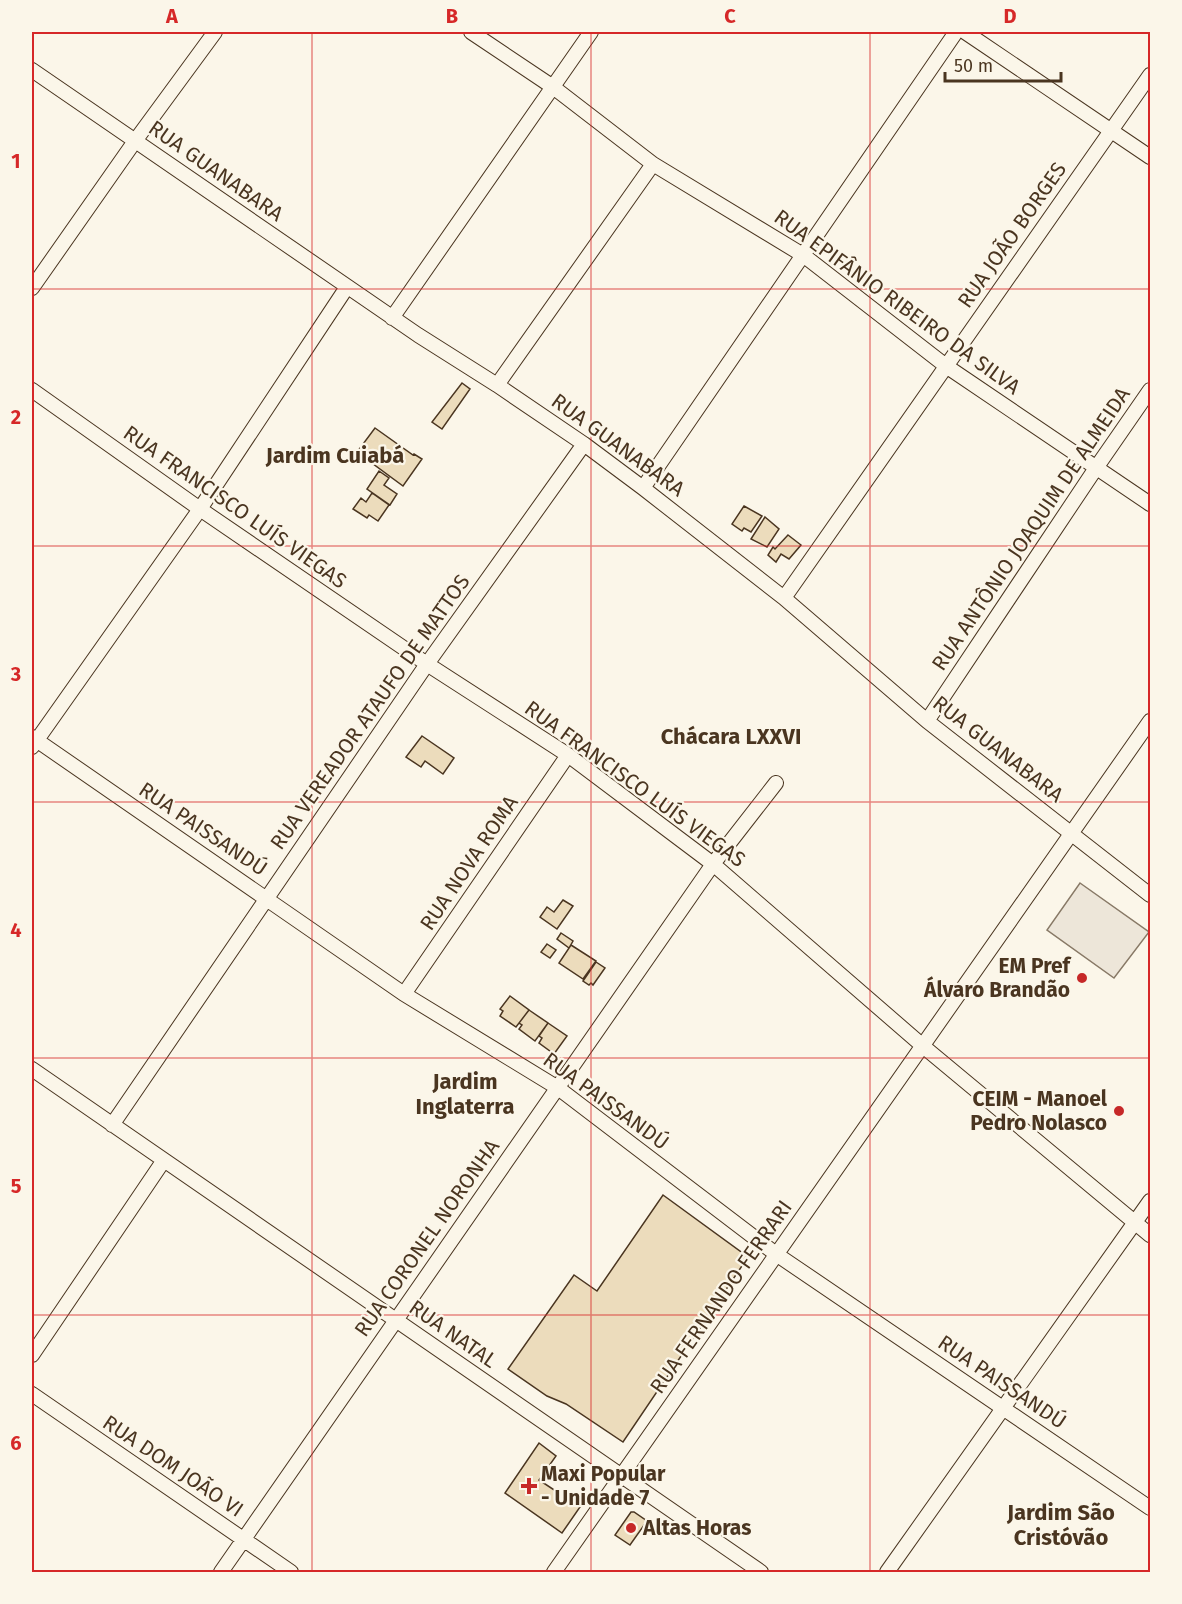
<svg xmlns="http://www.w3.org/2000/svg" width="1182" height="1604" font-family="'Fira Sans',sans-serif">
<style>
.green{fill:#ede6d9;stroke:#887966;stroke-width:1.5}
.building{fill:#ecdcbc;stroke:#4a3520;stroke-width:1.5}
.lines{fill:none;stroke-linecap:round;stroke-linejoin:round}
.minor-casing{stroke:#4a3520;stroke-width:16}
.minor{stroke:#fbf6e9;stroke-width:14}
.grid{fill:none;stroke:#d62828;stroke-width:1.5;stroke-opacity:0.55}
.poi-dot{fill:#c62828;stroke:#fbf6e9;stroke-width:2}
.labels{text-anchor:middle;stroke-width:4.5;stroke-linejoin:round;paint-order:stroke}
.street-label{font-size:21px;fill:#4a3520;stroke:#fbf6e9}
.poi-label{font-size:21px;font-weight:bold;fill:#4a3520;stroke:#fbf6e9;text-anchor:end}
.neighbourhood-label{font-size:22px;font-weight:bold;fill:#4a3520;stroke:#fbf6e9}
.neatline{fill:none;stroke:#d62828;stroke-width:2}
.grid-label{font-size:20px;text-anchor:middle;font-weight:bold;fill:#d62828}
</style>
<rect width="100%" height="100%" fill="#fbf6e9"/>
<path class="green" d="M 1080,883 L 1149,932 L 1114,978 L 1047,930 Z"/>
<path class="building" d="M 462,383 L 470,389 L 442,429 L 432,422 Z
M 375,428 L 413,455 L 414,454 L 422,459 L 403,486 L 357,452 Z
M 379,471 L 389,478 L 384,485 L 397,494 L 390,505 L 367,489 Z
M 372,493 L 389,505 L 378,521 L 369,515 L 367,518 L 353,509 L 361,498 L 366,502 Z
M 744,506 L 762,516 L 751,532 L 744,528 L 742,531 L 732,524 Z
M 765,517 L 779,529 L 767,547 L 751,539 Z
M 788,535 L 801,545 L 789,559 L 781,554 L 776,562 L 768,555 L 773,547 L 775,549 Z
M 422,736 L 454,758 L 443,774 L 425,761 L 421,767 L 406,757 Z
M 563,900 L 573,906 L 557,929 L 540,917 L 547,907 L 554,912 Z
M 561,933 L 573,941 L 569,948 L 557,939 Z
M 547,944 L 556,950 L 550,958 L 541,952 Z
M 571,945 L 596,961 L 583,979 L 559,963 Z
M 596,962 L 605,968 L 593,985 L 591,983 L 589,985 L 583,981 Z
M 510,996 L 529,1010 L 516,1027 L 500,1016 L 503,1011 L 500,1009 Z
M 529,1010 L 548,1023 L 535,1041 L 519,1029 L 522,1025 L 519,1023 Z
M 548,1023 L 567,1036 L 554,1054 L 539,1043 L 542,1038 L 539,1036 Z
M 663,1195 L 748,1257 L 623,1442 L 566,1404 L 547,1396 L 508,1369 L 574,1275 L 597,1291 Z
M 539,1443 L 556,1456 L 539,1480 L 580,1507 L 562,1533 L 505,1493 Z
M 631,1512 L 634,1512 L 647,1521 L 630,1545 L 615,1535 Z"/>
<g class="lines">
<defs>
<path id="minor" d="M 471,32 L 553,87 L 653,164 L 803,255 L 946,366 L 1150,504
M 965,32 L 1150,157
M 32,70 L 418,335 L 497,385 L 584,444 L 643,488 L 784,598 L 927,721 L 1150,895
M 32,288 L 135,141 L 215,32
M 392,318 L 591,32
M 497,385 L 653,164
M 32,390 L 200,509 L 427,664 L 568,755 L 713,864 L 924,1047 L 1150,1235
M 643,488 L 956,32
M 784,598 L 1150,75
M 927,721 L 1096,468 L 1150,390
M 32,737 L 404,994 L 558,1088 L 776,1254 L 1150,1508
M 32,747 L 200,509 L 347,287
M 404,994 L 568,755
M 32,1069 L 761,1572
M 112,1125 L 427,664 L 584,444
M 32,1355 L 164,1160
M 32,1394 L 291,1572
M 221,1572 L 713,864 L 776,783
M 554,1572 L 1150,721
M 887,1572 L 1150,1201"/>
</defs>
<use href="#minor" class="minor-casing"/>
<use href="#minor" class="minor"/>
</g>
<path class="grid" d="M 312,32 L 312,1572M 591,32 L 591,1572M 870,32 L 870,1572M 32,289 L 1150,289M 32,546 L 1150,546M 32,802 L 1150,802M 32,1058 L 1150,1058M 32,1315 L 1150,1315"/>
<g class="poi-dot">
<circle cx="1082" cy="978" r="6"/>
<circle cx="1119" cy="1111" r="6"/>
<path d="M526 1477h6v6h6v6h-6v6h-6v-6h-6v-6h6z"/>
<circle cx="631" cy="1528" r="6"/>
</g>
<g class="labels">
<g class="street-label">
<text transform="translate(216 171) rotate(35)" y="7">RUA GUANABARA</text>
<text transform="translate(1012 235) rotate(-55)" y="7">RUA JOÃO BORGES</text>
<text transform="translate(897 302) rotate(36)" y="7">RUA EPIFÂNIO RIBEIRO DA SILVA</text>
<text transform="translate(618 445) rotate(36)" y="7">RUA GUANABARA</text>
<text transform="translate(235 507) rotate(35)" y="7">RUA FRANCISCO LUÍS VIEGAS</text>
<text transform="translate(1031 529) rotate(-56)" y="7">RUA ANTÔNIO JOAQUIM DE ALMEIDA</text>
<text transform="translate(370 712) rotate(-55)" y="7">RUA VEREADOR ATAUFO DE MATTOS</text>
<text transform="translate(998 749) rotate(38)" y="7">RUA GUANABARA</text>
<text transform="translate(635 784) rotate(36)" y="7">RUA FRANCISCO LUÍS VIEGAS</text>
<text transform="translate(203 829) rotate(34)" y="7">RUA PAISSANDÚ</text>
<text transform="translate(469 863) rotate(-56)" y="7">RUA NOVA ROMA</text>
<text transform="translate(606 1101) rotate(36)" y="7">RUA PAISSANDÚ</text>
<text transform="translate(427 1238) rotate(-55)" y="7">RUA CORONEL NORONHA</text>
<text transform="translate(721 1297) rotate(-55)" y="7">RUA FERNANDO FERRARI</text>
<text transform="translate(453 1334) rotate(35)" y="7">RUA NATAL</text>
<text transform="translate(1002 1382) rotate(34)" y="7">RUA PAISSANDÚ</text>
<text transform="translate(173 1466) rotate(34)" y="7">RUA DOM JOÃO VI</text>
</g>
<g class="poi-label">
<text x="1070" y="973">EM Pref<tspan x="1070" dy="24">Álvaro Brandão</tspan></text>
<text x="1107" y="1106">CEIM - Manoel<tspan x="1107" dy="24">Pedro Nolasco</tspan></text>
<text x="541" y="1481" text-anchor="start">Maxi Popular<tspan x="541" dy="24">- Unidade 7</tspan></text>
<text x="643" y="1535" text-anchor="start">Altas Horas</text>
</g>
<g class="neighbourhood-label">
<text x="335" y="463">Jardim Cuiabá</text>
<text x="731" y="744">Chácara LXXVI</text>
<text x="465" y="1089">Jardim<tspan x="465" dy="25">Inglaterra</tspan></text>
<text x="1061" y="1520">Jardim São<tspan x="1061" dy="25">Cristóvão</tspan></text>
</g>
</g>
<rect width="1182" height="1604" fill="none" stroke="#fbf6e9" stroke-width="66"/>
<path d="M945 72v9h116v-9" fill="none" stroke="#4a3520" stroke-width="3"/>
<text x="954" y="72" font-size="18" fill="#4a3520" stroke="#fbf6e9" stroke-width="4.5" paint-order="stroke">50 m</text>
<rect x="33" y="33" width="1116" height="1538" class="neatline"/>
<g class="grid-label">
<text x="172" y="23">A</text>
<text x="452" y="23">B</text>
<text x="730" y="23">C</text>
<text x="1010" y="23">D</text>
<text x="16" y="168">1</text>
<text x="16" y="424">2</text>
<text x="16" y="681">3</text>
<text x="16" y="937">4</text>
<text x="16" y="1193">5</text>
<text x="16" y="1450">6</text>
</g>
</svg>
